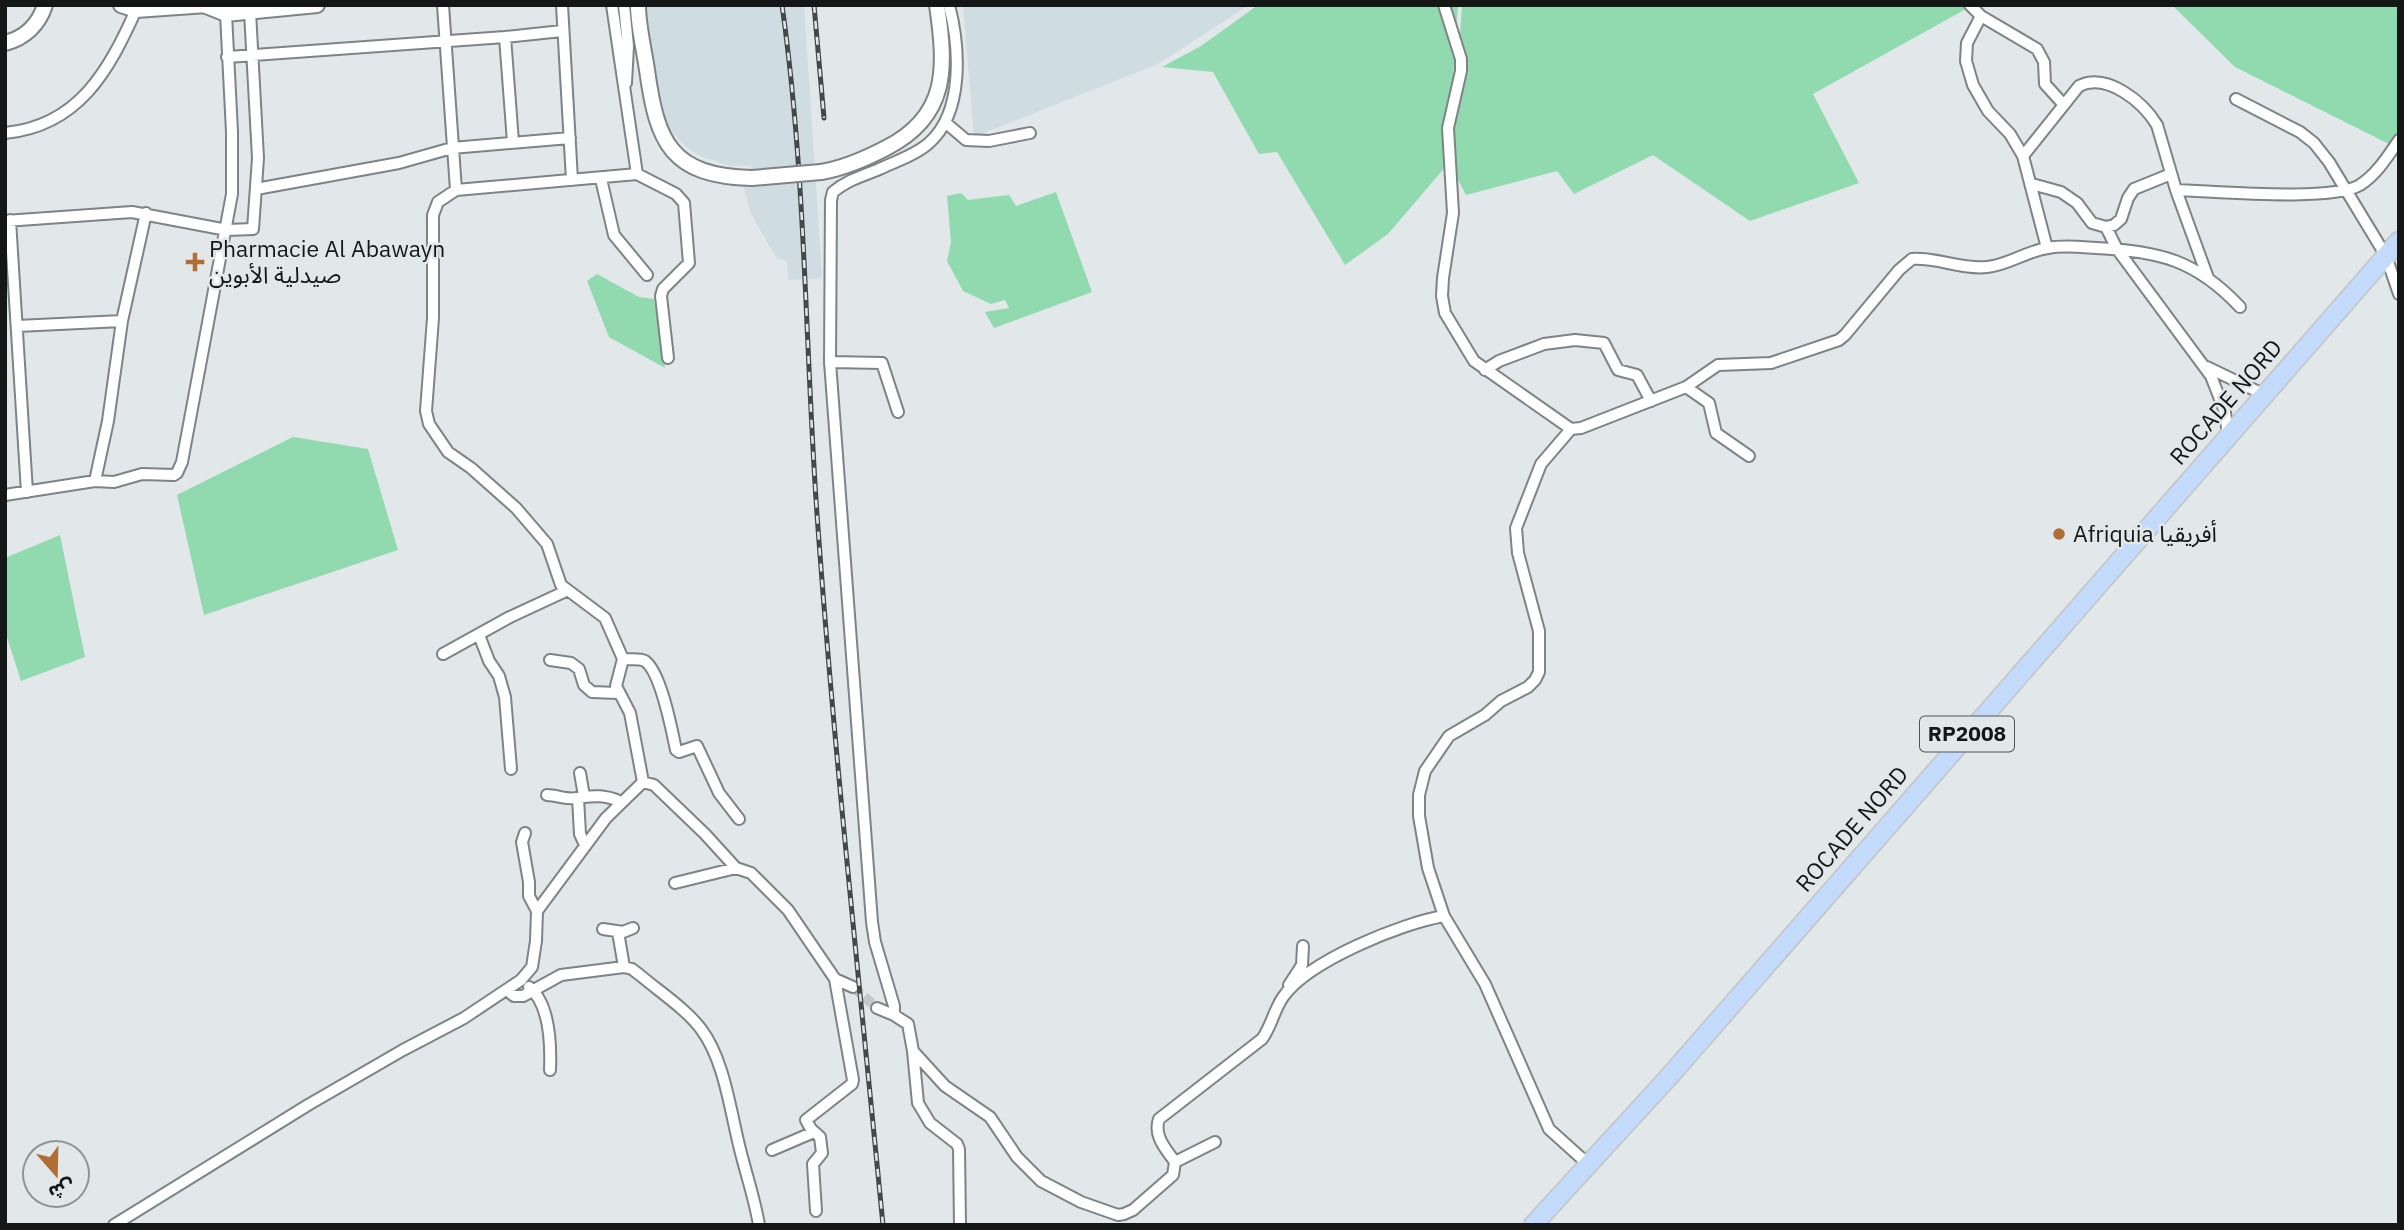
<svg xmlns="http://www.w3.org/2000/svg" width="2404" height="1230" font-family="'IBM Plex Sans','Noto Sans Arabic',sans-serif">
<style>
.built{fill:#cfdce2}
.green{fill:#91dab0}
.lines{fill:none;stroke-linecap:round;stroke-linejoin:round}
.minor-tunnel{stroke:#c3c8ca;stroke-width:10;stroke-dasharray:10 5;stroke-linecap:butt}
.minor-casing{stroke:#7e8385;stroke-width:14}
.tertiary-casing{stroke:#7e8385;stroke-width:18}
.trunk-casing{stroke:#c2c3c3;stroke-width:21}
.minor{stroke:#fff;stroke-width:10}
.tertiary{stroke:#fff;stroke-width:14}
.trunk{stroke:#c3dafb;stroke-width:18}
.rail-casing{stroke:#454848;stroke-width:5}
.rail{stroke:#e2e7ea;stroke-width:2.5;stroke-dasharray:8;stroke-linecap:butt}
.tertiary-bridge-casing{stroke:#7e8385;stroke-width:18;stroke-linecap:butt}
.tertiary-bridge{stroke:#fff;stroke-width:14}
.poi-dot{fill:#af6e38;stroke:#e2e7ea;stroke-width:2.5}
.labels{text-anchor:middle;stroke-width:5;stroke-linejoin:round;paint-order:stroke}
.shield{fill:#e2e7ea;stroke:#525556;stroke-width:2}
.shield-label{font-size:21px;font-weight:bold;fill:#151717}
.poi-label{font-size:23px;fill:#151717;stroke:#e2e7ea;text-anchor:start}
.street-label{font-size:23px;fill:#151717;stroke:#e2e7ea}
</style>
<rect width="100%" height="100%" fill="#e2e7ea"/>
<path class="built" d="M 645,5 L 804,5 L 822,277 L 816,279 L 788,280 L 787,261 L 777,258 L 774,254 L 751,214 L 743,185 L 753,185 L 751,165 L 730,166 L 700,156 L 686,147 L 672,132 L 663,115 L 657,94 Z
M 963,5 L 1249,5 L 1158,64 L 974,137 Z"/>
<path class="green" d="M 1258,5 L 1458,5 L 1447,165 L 1388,234 L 1345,265 L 1277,152 L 1259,154 L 1213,72 L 1162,67 L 1201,46 Z
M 1462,5 L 1973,5 L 1813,94 L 1859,183 L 1750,221 L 1653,155 L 1574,194 L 1557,171 L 1466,195 L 1451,166 Z
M 2172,5 L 2399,5 L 2399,149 L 2235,67 Z
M 1056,192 L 1092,292 L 994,328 L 985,312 L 1009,308 L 1005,300 L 991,304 L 963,291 L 947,261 L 951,242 L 947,196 L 961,193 L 968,200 L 1009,195 L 1016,206 Z
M 597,274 L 639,297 L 654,299 L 665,368 L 609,337 L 587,281 Z
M 293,437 L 368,449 L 398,550 L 204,615 L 177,495 Z
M 60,535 L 85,657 L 21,681 L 5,631 L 5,558 Z"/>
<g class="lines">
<path class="minor-tunnel" d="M 853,987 L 877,1008"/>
<defs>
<path id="minor" d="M 443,5 L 456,190
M 562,5 L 572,180
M 612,5 L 637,174
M 624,5 L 628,46 L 626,83
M 949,5 C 960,47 964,112 929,143 C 918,153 900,160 886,166 C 868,175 849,178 833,192 L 831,200 L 830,362 L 872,922 L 875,942 L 894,1006 L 894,1015 L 908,1024 L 913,1051 L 918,1103 L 930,1123 L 957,1144 L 959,1149 L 960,1225
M 1444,5 L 1461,59 L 1461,71 L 1448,128 L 1453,213 L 1443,278 L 1442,296 L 1445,313 L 1474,361 L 1571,429 L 1581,428 L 1686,387 L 1718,365 L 1771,363 L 1839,340 L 1845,335 L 1899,270 L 1912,259 C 1937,257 1962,270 1987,267 C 2009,265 2026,251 2048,248 C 2064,245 2080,247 2096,248 C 2159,251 2196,260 2240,307
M 1970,5 L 1981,16 L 2037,49 L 2044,62 L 2045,84 L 2064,105
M 1981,16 L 1967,43 L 1966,61 L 1973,85 L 1988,111 L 2010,134 L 2023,156 L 2047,248
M 505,37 L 513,142
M 227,57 L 505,37 L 562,31
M 2236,99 L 2300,132 L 2314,143 L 2329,162 L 2386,256 L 2399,294
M 946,123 L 966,140 L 989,141 L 1030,133
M 5,133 C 79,126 109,70 136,10 L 136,5
M 2023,156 L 2079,86 C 2107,72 2143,102 2157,125 L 2176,190 L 2208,278
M 601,179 L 614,235 L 647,275
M 2032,184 L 2061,192 L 2077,203 L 2092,223 L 2106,227 L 2114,225 L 2121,219 L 2128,198 L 2134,189 L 2171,174
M 256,189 L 399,163 L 452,148 L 570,138
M 2176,190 C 2215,191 2331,202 2360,185 C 2377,174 2388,156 2399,140
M 10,220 L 27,492
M 5,221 L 132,212 L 227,230 L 253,229 L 258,158 L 250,12
M 2106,227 L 2117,249 L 2211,376 L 2225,412 L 2228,436
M 17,326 L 122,321
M 668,358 L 661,296 L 663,289 L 689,263 L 684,203 L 676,194 L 637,174 L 456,190 L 438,202 L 433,215 L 433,318 L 426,411 L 429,424 L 448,452 L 471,468 L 516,508 L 547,544 L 561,585 L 605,618 L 623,659 C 630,660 639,658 645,661 C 661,672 672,731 676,750 L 679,752 L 697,746 L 719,793 L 739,819
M 830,362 L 882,363 L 898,412
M 2207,367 L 2265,395
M 1485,370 L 1499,361 L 1544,344 L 1575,340 L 1604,343 L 1618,370 L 1637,375 L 1651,401
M 1686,387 L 1709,403 L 1716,433 L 1749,456
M 1571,429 L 1541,464 L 1516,528 L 1518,553 L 1539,631 L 1539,672 L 1535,680 L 1528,687 L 1501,701 L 1485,715 L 1449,736 L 1425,771 L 1419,795 L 1419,816 L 1428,868 L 1444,916 L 1485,984 L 1549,1129 L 1589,1165
M 95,481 L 108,421 L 122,321 L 146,213
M 5,495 L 95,481 L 114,482 L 142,474 L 174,475 L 177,473 L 182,462 L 232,194 L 232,132 L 226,14
M 479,635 L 489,661 L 499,676 L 505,697 L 511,769
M 443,654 L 510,617 L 566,591
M 550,660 L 571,663 L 579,669 L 584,685 L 592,692 L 618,693
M 580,773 L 584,796
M 643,782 L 654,785 L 705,834 L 736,868 L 751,873 L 788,910 L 835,979 L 853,1080 L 852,1084 L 806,1120 L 811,1129 L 820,1137 L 822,1153 L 813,1164 L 816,1211
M 547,795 C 557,795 567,800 576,798 C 593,796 604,794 621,802
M 578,798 L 580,834 L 585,845
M 525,833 L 522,842 L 529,882 L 529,896 L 537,911
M 675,883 L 736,868
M 603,929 L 623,932 L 633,928
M 618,932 L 624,967
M 835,979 L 853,987
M 1289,985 L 1302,965 L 1303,946
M 529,987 C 550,1004 551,1045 550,1070
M 508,991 L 514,996 L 523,996 L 561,975 L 624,967 L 632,969 L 641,976 C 660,992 686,1009 701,1029 C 726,1062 731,1118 742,1157 C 748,1180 755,1201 759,1225
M 877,1008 L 894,1015
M 913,1051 L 945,1086 L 990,1117 L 1017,1157 L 1041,1181 L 1081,1202 L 1118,1215 L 1124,1214 L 1133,1210 L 1173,1175 L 1175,1162 C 1166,1149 1153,1136 1159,1119 L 1262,1039 C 1271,1027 1274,1010 1283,997 C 1308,961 1402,923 1444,916
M 772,1150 L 814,1132
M 1175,1162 L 1215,1142
M 114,1225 L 308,1105 L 403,1050 L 464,1018 L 521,980 L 532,967 L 536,941 L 537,911 L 606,818 L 643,782 L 630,713 L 616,686 L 623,659"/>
<path id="tertiary" d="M 121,5 L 136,10 L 207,5
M 638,5 C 638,26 644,49 647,70 C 657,143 671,176 752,178
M 206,6 L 226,14 L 317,5
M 5,43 C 25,38 39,24 45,5
M 821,172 C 845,168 865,159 886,148 C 949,116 946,68 937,5"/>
<path id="trunk" d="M 1533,1225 L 1667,1079 L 2399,241"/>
</defs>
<use href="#minor" class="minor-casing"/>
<use href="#tertiary" class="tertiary-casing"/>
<use href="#trunk" class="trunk-casing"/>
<use href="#minor" class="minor"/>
<use href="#tertiary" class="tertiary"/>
<use href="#trunk" class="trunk"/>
<defs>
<path id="rail" d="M 782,5 C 806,174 805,345 817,514 C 834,752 860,988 883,1225
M 814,5 L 824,118"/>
</defs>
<use href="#rail" class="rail-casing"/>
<use href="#rail" class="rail"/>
<defs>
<path id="tertiary-bridge" d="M 752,178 L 821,172"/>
</defs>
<use href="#tertiary-bridge" class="tertiary-bridge-casing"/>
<use href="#tertiary-bridge" class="tertiary-bridge"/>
</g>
<g class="poi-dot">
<path d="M191.5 251.5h7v7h7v7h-7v7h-7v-7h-7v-7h7z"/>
<circle cx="2059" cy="534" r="7"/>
</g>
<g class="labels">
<rect class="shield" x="1920" y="716.5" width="94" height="35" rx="5"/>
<g class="shield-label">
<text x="1967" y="741">RP2008</text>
</g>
<g class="poi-label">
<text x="209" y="257">Pharmacie Al Abawayn<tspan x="209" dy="26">صيدلية الأبوين</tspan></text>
<text x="2073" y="542">Afriquia أفريقيا</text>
</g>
<g class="street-label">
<text transform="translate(2226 402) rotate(-49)" y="8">ROCADE NORD</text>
<text transform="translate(1852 829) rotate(-49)" y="8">ROCADE NORD</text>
</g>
</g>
<rect width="2404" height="1230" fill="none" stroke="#151717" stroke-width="14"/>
<g transform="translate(56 1174) rotate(160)"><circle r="33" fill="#e2e7ea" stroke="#909496" stroke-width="2"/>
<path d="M0-5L12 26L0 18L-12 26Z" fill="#af6e38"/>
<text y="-10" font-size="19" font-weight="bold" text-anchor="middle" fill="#151717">ش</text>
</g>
</svg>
